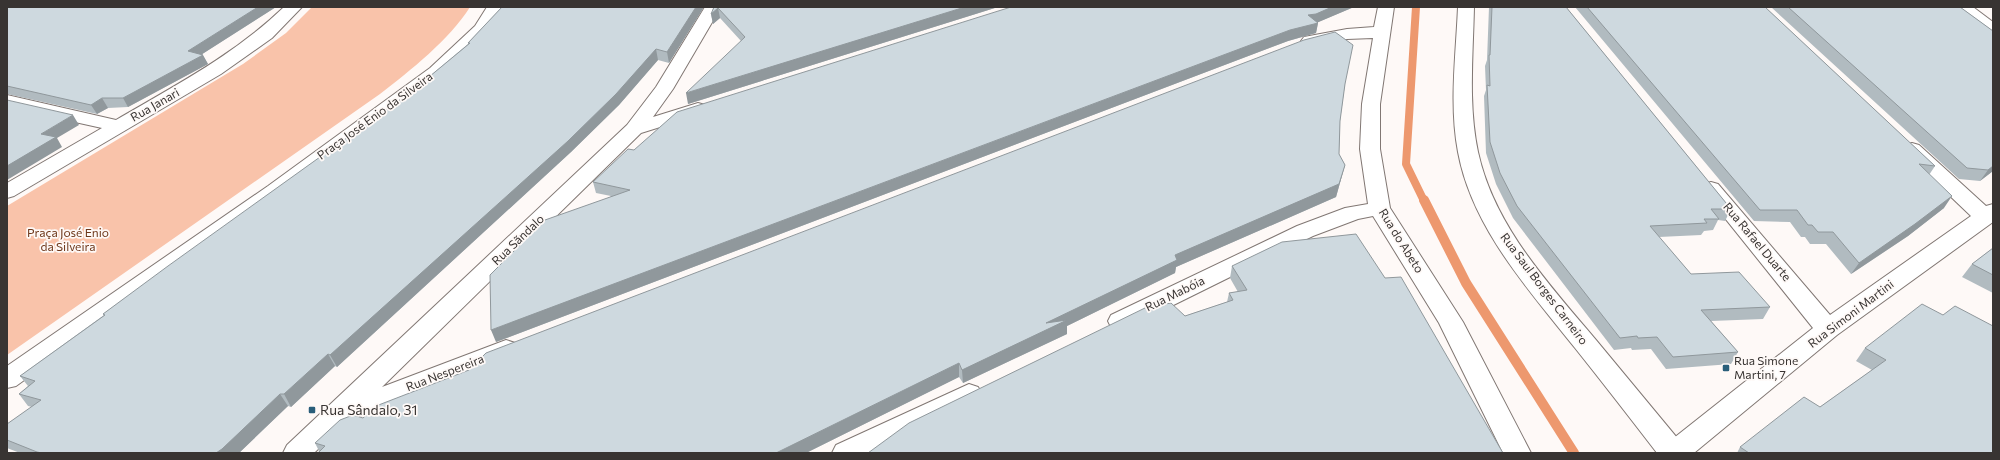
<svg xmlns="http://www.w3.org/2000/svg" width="2000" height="460" font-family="Commissioner,sans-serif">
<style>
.green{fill:#f9c3aa}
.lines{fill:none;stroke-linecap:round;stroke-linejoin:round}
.stream-far1{stroke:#ed986e;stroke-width:8}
.stream{stroke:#ed986e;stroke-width:10}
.street-casing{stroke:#817773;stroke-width:2}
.secondary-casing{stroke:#817773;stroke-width:2}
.street{fill:#fff;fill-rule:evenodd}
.secondary{fill:#fff;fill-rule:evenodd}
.wall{fill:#b1bbc0}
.shaded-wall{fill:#90989c}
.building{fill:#ced9df;stroke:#90989c}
.poi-dot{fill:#295e7a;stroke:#fef9f7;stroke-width:1.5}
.labels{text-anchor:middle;stroke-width:3.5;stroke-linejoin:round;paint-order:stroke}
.street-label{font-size:12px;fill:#383432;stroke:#fef9f7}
.park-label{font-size:12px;fill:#6e371a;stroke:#fef9f7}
.poi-label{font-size:12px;fill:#383432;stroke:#fef9f7;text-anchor:start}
.near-poi-label{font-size:14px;fill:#383432;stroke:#fef9f7;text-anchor:start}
</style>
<rect width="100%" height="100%" fill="#fef9f7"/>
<path class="green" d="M 312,7 L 470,7 C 449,40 411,70 380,94 L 7,355 L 7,206 L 243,64 L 286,33 Z"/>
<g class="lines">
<path class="stream-far1" d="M 1416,7 L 1406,164 L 1424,201"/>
<path class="stream" d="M 1424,200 L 1466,283 L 1574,453"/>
<defs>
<path id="street" d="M 284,7 L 302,7 L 272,38 L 221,74 L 14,196 L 7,198 L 7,183 L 102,128 L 7,107 L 7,95 L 116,120 C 176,85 234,55 284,7 Z
M 487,7 L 503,7 L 488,33 L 442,76 L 282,194 L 16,386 L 7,388 L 7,366 L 268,186 L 430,68 L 475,26 Z
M 705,7 L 721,7 L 673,89 L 653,117 L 698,103 L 705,105 L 708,109 L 705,113 L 641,133 L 382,387 L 506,340 L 515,343 L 518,349 L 515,355 L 347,421 L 314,453 L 283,453 L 287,445 L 627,125 L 656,87 Z
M 1378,7 L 1394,7 L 1380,104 L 1380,149 L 1390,208 L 1463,322 L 1531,453 L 1503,453 L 1439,323 L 1373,216 L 1358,219 L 1313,236 L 1129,327 L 1120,329 L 1111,327 L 1108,321 L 1111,315 L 1297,226 L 1345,208 L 1368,204 L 1360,149 L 1362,104 L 1373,38 L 1347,39 L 1310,46 L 1304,45 L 1301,41 L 1304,37 L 1347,29 L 1374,27 Z
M 1954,7 L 1973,7 L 1993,22 L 1993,35 L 1987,34 Z
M 1912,143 L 1919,145 L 1986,206 L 1993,204 L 1993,222 L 1837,335 L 1694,453 L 1661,453 L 1665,445 L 1813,328 L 1704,192 L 1701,188 L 1704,184 L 1711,182 L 1718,184 L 1830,315 L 1971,216 L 1905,153 L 1902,149 L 1905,145 Z
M 969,384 L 978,387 L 982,394 L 978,401 L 871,453 L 832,453 L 836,445 Z"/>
<path id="secondary" d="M 1458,7 L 1474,7 C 1473,55 1468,105 1478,152 C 1494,226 1549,284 1596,340 C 1625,375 1654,410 1683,445 L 1687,453 L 1657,453 C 1630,418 1603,383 1575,348 C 1529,290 1472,228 1458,152 C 1449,105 1456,55 1458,7 Z"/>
</defs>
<use href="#street" class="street-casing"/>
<use href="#secondary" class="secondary-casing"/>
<use href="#street" class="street"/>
<use href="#secondary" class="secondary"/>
</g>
<path class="wall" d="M 7,7 L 276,7 L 202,54 L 208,64 L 128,107 L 108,108 L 97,114 L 7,94 Z
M 502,7 L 704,7 L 669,63 L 658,60 L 619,105 L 571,152 L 337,367 L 335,366 L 291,407 L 288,406 L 239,453 L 20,453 L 7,448 L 7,424 L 32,407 L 28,406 L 19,394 L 28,386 L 20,376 L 104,315 L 103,314 L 412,91 L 468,44 L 468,43 Z
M 714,7 L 998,7 L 688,104 L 741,41 L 720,18 L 713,24 L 711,14 Z
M 1011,7 L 1354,7 L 1318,22 L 1318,23 L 1316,33 L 1288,41 L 496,342 L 611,196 L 596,193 L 593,182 L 634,150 Z
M 1489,7 L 1566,7 L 1731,209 L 1725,221 L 1718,220 L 1713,230 L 1704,231 L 1701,235 L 1659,237 L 1691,274 L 1770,307 L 1763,319 L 1711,321 L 1738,352 L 1731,364 L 1666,369 L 1651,349 L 1632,350 L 1631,348 L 1614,350 L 1513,218 L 1496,184 L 1486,153 L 1484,96 L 1486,90 L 1485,66 L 1487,60 Z
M 1575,7 L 1765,7 L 1935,166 L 1929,175 L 1944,208 L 1908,236 L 1851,274 L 1826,244 L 1810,244 L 1805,237 L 1801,237 L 1790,222 L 1754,221 Z
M 1771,7 L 1960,7 L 1993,31 L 1993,171 L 1980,181 L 1959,179 Z
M 1345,84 L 1340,121 L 1339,154 L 1345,165 L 1336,197 L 1176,267 L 1175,273 L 1067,326 L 1067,334 L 963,383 L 959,377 L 806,453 L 318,453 L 319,451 L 315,443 L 363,418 Z
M 1993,248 L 1993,293 L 1962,277 L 1972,264 Z
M 1232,266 L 1385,278 L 1185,316 L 1227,302 L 1229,293 L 1238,292 L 1230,278 Z
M 1943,315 L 1993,453 L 1737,453 L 1740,447 L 1820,407 L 1872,370 L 1856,361 L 1865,348 Z"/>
<path class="shaded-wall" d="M 258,7 L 276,7 L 193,60 L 188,51 Z
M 696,7 L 704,7 L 669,63 L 667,52 Z
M 965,7 L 998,7 L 688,104 L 686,93 Z
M 1332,7 L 1354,7 L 1314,24 L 1308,15 Z
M 718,8 L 720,18 L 713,24 L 711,14 Z
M 1318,23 L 1316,33 L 1288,41 L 496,342 L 491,330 L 1290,30 Z
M 656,49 L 658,60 L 619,105 L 571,152 L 337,367 L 330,355 Z
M 203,55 L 208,64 L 128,107 L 123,98 Z
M 102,98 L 108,108 L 97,114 L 91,105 Z
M 73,115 L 79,125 L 57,138 L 62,147 L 7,180 L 7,166 L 41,134 Z
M 1345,165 L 1336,197 L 1176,267 L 1175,273 L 1067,326 L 1067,334 L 963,383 L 962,370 L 1046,323 Z
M 1993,166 L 1993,171 L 1980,181 L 1988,170 Z
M 1952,196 L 1944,208 L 1908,236 L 1851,274 L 1859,263 Z
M 328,354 L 335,366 L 291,407 L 284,394 Z
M 959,363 L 959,377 L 806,453 L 776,453 Z
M 280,394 L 288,406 L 239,453 L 216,453 Z"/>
<path class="building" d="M 7,7 L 258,7 L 188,51 L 203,55 L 123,98 L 102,98 L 91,105 L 7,86 Z
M 502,7 L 696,7 L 667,52 L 656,49 L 616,94 L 568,141 L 330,355 L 328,354 L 284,394 L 280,394 L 222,449 L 216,453 L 42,453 L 37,452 L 7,440 L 7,424 L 41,400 L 19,394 L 35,381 L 20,376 L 105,315 L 103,314 L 168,266 L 412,91 L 470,43 L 468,43 Z
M 714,7 L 965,7 L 686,93 L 745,37 L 718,8 L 711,14 Z
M 1011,7 L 1332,7 L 1316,14 L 1308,15 L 1318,23 L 1290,30 L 491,330 L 490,275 L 545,220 L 630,190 L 593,182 L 628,149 L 634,150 L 677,112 Z
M 1492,7 L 1566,7 L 1731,209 L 1711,209 L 1719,219 L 1704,219 L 1707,223 L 1650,226 L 1691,274 L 1739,272 L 1770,307 L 1701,310 L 1738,352 L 1673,357 L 1657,337 L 1638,338 L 1637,336 L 1620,338 L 1517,206 L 1500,173 L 1490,142 L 1487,85 L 1490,86 L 1489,55 L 1490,55 Z
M 1587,7 L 1765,7 L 1935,166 L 1919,164 L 1952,196 L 1915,224 L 1859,263 L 1833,232 L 1818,232 L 1812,225 L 1808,225 L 1797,210 L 1760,210 Z
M 1788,7 L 1960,7 L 1993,31 L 1993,166 L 1988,170 L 1967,168 Z
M 1335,32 L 1353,45 L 1345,84 L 1340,121 L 1339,154 L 1345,165 L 1339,184 L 1175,255 L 1177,260 L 1046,323 L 1067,320 L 962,370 L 959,363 L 776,453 L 318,453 L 325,446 L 315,443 L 340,420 L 353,415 L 363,418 L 376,406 L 469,370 L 486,353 L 1304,40 Z
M 7,100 L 73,115 L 41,134 L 56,137 L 7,166 Z
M 1356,234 L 1385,278 L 1401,277 L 1503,453 L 868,453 L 909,423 L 1147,307 L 1171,303 L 1185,316 L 1233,300 L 1229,293 L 1247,290 L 1232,266 L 1282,242 Z
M 1993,248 L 1993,275 L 1972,264 Z
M 1922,304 L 1943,315 L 1955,306 L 1993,326 L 1993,453 L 1749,453 L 1740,447 L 1804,397 L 1820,407 L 1886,360 L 1865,348 Z"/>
<g class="poi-dot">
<rect x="1722" y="364" width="8" height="8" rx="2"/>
<rect x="308" y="406" width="8" height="8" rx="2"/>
</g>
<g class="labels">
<g class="street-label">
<text transform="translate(155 105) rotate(-30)" y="4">Rua Janari</text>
<text transform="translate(375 116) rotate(-36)" y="4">Praça José Enio da Silveira</text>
<text transform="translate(518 240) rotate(-44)" y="4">Rua Sãndalo</text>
<text transform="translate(1401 241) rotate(58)" y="4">Rua do Abeto</text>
<text transform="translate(1757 242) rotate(50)" y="4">Rua Rafael Duarte</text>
<text transform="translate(1544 289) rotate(53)" y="4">Rua Saul Borges Carneiro</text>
<text transform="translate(1175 294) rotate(-26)" y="4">Rua Mabóia</text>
<text transform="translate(1851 314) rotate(-37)" y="4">Rua Simoni Martini</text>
<text transform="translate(445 373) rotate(-21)" y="4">Rua Nespereira</text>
</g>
<g class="park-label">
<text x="68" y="237">Praça José Enio<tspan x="68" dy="14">da Silveira</tspan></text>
</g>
<g class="poi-label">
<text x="1734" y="365">Rua Simone<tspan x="1734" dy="14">Martini, 7</tspan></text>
</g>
<g class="near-poi-label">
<text x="320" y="415">Rua Sândalo, 31</text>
</g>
</g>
<rect width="2000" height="460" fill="none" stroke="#383432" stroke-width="16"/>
</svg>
